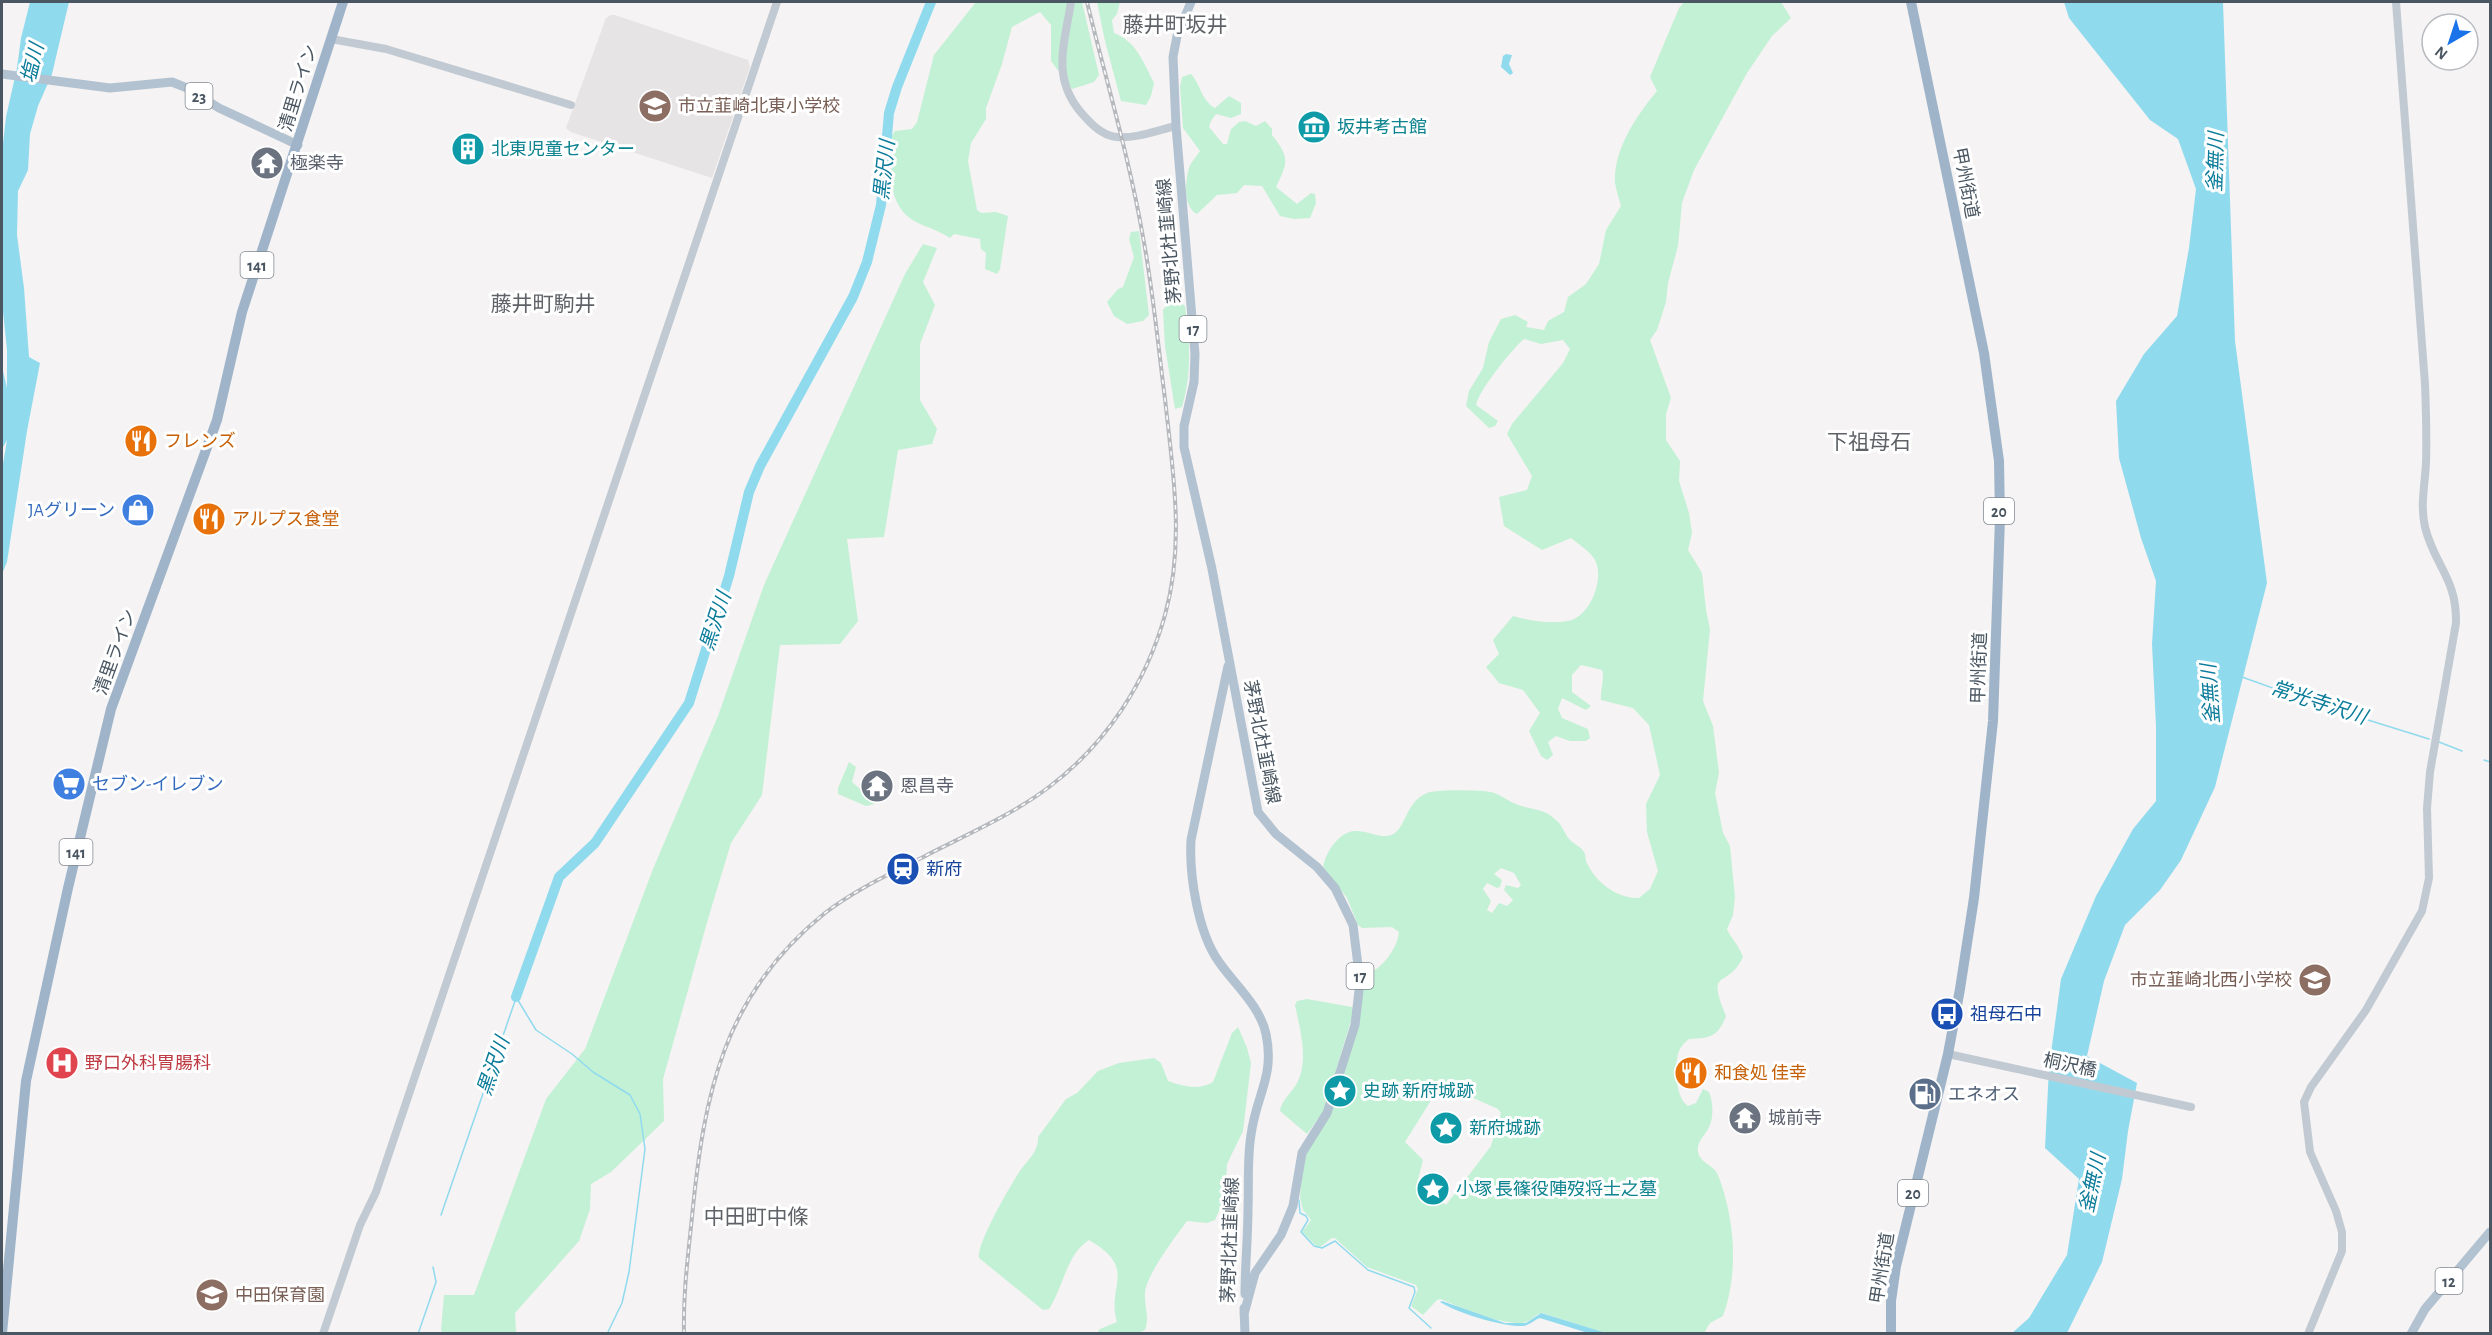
<svg xmlns="http://www.w3.org/2000/svg" width="2492" height="1335" font-family="'Alegreya Sans','Noto Sans JP',sans-serif">
<style>
.education{fill:#e6e4e5}
.green{fill:#c3f1d5;fill-rule:evenodd}
.water{fill:#90daee}
.lines{fill:none;stroke-linecap:round;stroke-linejoin:round}
.stream{stroke:#90daee;stroke-width:1.5}
.river{stroke:#90daee;stroke-width:10}
.tertiary{stroke:#c1cad2;stroke-width:8}
.primary{stroke:#b3c2d1;stroke-width:9}
.trunk{stroke:#9fb4c9;stroke-width:10}
.rail-casing{stroke:#b5b8bd;stroke-width:4}
.rail{stroke:#fff;stroke-width:1.5;stroke-dasharray:4.5;stroke-linecap:butt}
.labels{text-anchor:middle;stroke-width:6;stroke-linejoin:round;paint-order:stroke}
.shield{fill:#fff;stroke:#808990;stroke-width:1.5}
.shield-label{font-size:16px;font-weight:bold;fill:#4a5661}
.street-label{font-size:18px;fill:#4a5661;stroke:#fff}
.education-label{font-size:18px;fill:#785e54;stroke:#fff;text-anchor:start}
.culture-label{font-size:18px;fill:#0d838f;stroke:#fff;text-anchor:start}
.worship-label{font-size:18px;fill:#5b616d;stroke:#fff;text-anchor:start}
.food-label{font-size:18px;fill:#c56008;stroke:#fff;text-anchor:start}
.shop-label{font-size:18px;fill:#366cbe;stroke:#fff;text-anchor:end}
.transit-label{font-size:18px;fill:#164399;stroke:#fff;text-anchor:start}
.health-label{font-size:18px;fill:#be3a42;stroke:#fff;text-anchor:start}
.service-label{font-size:18px;fill:#4e5e75;stroke:#fff;text-anchor:start}
.water-label{font-size:20px;font-style:italic;fill:#0c7c9b;stroke:#fff}
.quarter-label{font-size:21px;fill:#5f6368;stroke:#fff}
</style>
<rect width="100%" height="100%" fill="#f5f3f3"/>
<path class="education" d="M 611,15 L 615,15 L 748,60 L 750,67 L 712,178 L 571,132 L 566,128 L 606,18 Z"/>
<path class="green" d="M 976,2 L 1082,2 L 1099,75 L 1094,82 L 1072,89 L 1051,61 L 1051,25 L 1040,12 L 1012,27 L 1002,64 L 986,108 L 986,119 L 971,143 L 968,161 L 977,210 L 981,213 L 996,212 L 1008,216 L 1000,269 L 997,274 L 985,269 L 986,253 L 981,249 L 980,239 L 954,234 L 950,238 C 938,230 928,228 916,222 C 885,206 891,166 891,137 L 895,131 L 912,129 L 917,122 L 934,55 Z
M 1097,2 L 1120,2 L 1117,14 L 1112,20 L 1114,33 C 1136,41 1144,63 1154,83 L 1151,96 L 1146,105 L 1121,101 L 1105,41 Z
M 1684,2 L 1781,2 L 1791,18 L 1772,36 L 1747,73 L 1694,170 L 1682,203 L 1678,246 L 1668,283 L 1666,302 L 1657,330 L 1650,340 L 1671,398 L 1666,414 L 1666,440 L 1680,461 L 1679,481 L 1689,513 L 1692,533 L 1688,550 L 1702,573 L 1706,610 L 1710,629 L 1703,701 L 1713,726 L 1719,773 L 1715,793 L 1723,833 L 1730,846 L 1735,897 L 1733,915 L 1727,929 C 1731,939 1738,943 1743,957 C 1728,990 1705,966 1726,1016 C 1718,1037 1710,1038 1689,1039 C 1685,1042 1681,1046 1679,1051 C 1674,1064 1675,1098 1688,1106 L 1696,1103 L 1703,1089 L 1709,1092 C 1713,1101 1714,1118 1709,1127 C 1705,1136 1696,1142 1698,1152 C 1700,1163 1714,1165 1718,1175 C 1735,1219 1739,1272 1723,1316 L 1710,1323 L 1704,1333 L 1608,1334 L 1542,1313 C 1535,1314 1532,1320 1526,1322 C 1509,1328 1458,1307 1441,1299 L 1437,1300 L 1423,1315 L 1411,1306 L 1418,1289 L 1416,1285 L 1367,1267 L 1335,1238 L 1332,1238 L 1320,1247 L 1316,1246 L 1302,1232 L 1311,1220 L 1303,1210 L 1300,1197 L 1303,1161 L 1308,1149 L 1327,1119 L 1364,978 C 1368,971 1374,972 1380,966 C 1389,958 1398,944 1399,932 L 1392,927 L 1362,928 L 1358,925 L 1347,898 L 1323,867 C 1326,852 1338,833 1354,831 C 1364,830 1375,836 1386,836 C 1407,835 1403,802 1427,793 C 1438,789 1480,790 1491,792 C 1500,794 1508,801 1516,804 C 1532,811 1543,807 1557,821 C 1563,826 1565,835 1570,840 C 1574,844 1581,847 1584,852 C 1586,855 1585,858 1586,861 C 1595,882 1617,899 1639,898 L 1650,889 L 1658,871 L 1647,832 L 1646,804 L 1660,775 L 1649,725 L 1633,708 L 1601,700 C 1600,690 1605,679 1602,670 L 1581,665 L 1572,675 L 1572,692 L 1591,706 L 1586,710 L 1562,698 L 1558,709 L 1562,718 L 1588,729 L 1590,738 L 1586,741 L 1570,741 L 1556,736 L 1548,742 L 1553,755 L 1547,760 L 1541,756 L 1529,731 L 1540,713 L 1523,690 L 1499,683 L 1486,667 L 1499,654 L 1493,640 L 1513,616 C 1530,621 1550,624 1568,621 C 1590,617 1605,579 1595,560 C 1591,552 1578,544 1571,538 L 1542,550 L 1504,526 L 1499,497 L 1527,490 L 1532,476 L 1507,434 L 1512,424 L 1563,363 L 1570,349 L 1563,340 L 1541,344 L 1524,339 C 1512,349 1479,390 1476,405 L 1498,421 L 1495,426 L 1489,428 L 1466,406 L 1469,391 L 1483,368 L 1489,342 L 1501,319 L 1515,315 L 1528,322 L 1526,327 L 1544,330 L 1548,321 L 1564,312 L 1568,297 L 1586,284 L 1599,264 L 1606,230 L 1621,206 C 1619,198 1616,190 1615,183 C 1613,150 1637,115 1657,91 L 1650,77 L 1679,8 ZM 1501,868 L 1514,873 L 1521,885 L 1518,888 L 1506,885 L 1504,890 L 1513,900 L 1507,906 L 1499,903 L 1492,913 L 1487,910 L 1491,901 L 1483,889 L 1487,883 L 1497,888 L 1500,887 L 1502,880 L 1494,874 ZM 1444,1085 L 1498,1109 L 1501,1113 L 1491,1146 L 1446,1205 L 1417,1183 L 1423,1160 L 1405,1142 L 1440,1086 Z
M 1191,74 C 1201,85 1201,100 1215,108 L 1229,96 L 1241,103 L 1241,114 L 1231,118 L 1216,114 L 1211,121 L 1209,127 L 1223,144 L 1227,144 L 1231,129 L 1239,122 L 1245,121 L 1256,126 L 1265,121 L 1272,129 L 1272,135 C 1290,158 1288,162 1276,187 L 1297,204 L 1311,193 L 1315,194 L 1316,203 L 1310,218 L 1294,219 L 1280,216 L 1262,186 L 1244,185 L 1237,193 L 1217,195 L 1197,214 C 1183,207 1185,182 1189,168 C 1191,162 1197,156 1200,151 L 1183,128 L 1180,87 L 1182,77 Z
M 1139,231 L 1149,315 L 1143,321 L 1127,324 L 1114,316 L 1107,302 L 1118,289 L 1123,287 L 1134,257 L 1129,239 L 1131,232 Z
M 923,244 L 937,248 L 923,282 L 935,305 L 920,344 L 920,400 L 937,429 L 932,444 L 898,450 L 884,537 L 847,539 L 858,621 L 840,644 L 780,645 L 762,795 L 731,843 L 708,919 L 663,1079 L 664,1121 L 611,1172 L 591,1184 L 590,1209 L 579,1241 L 515,1313 L 516,1333 L 443,1333 L 441,1330 L 444,1295 L 474,1295 L 546,1099 L 585,1049 L 653,869 L 718,716 L 764,585 L 905,274 Z
M 1180,302 L 1185,306 C 1190,341 1192,373 1182,407 L 1175,409 L 1165,346 L 1163,310 L 1167,305 Z
M 849,762 L 856,767 L 852,782 L 867,795 L 874,794 L 877,797 L 874,804 L 866,806 L 838,794 L 838,788 Z
M 1307,999 L 1352,1007 L 1354,1011 L 1323,1112 L 1307,1134 L 1280,1111 C 1281,1100 1292,1093 1297,1083 C 1309,1060 1300,1029 1295,1005 L 1297,1001 Z
M 1238,1027 L 1247,1048 L 1251,1063 L 1243,1131 L 1227,1164 L 1225,1197 L 1215,1220 L 1207,1223 L 1187,1221 C 1176,1236 1146,1275 1145,1293 C 1144,1307 1150,1316 1145,1330 L 1138,1333 L 1097,1333 L 1100,1329 L 1117,1322 C 1106,1285 1139,1269 1089,1240 C 1066,1255 1064,1286 1049,1309 L 1043,1310 L 979,1258 C 976,1245 1009,1188 1018,1174 C 1025,1162 1039,1153 1038,1137 L 1066,1099 L 1077,1093 L 1098,1071 L 1119,1063 L 1154,1058 L 1161,1063 L 1168,1081 C 1182,1086 1199,1091 1213,1082 L 1232,1033 Z"/>
<path class="water" d="M 30,2 L 69,2 L 52,74 L 38,106 L 30,134 L 28,170 L 18,191 L 17,235 L 24,288 L 29,357 L 40,363 L 27,431 L 7,562 L 2,574 L 2,470 L 7,440 L 2,449 L 2,367 L 7,388 L 7,350 L 2,302 L 2,152 L 6,117 L 17,68 L 21,38 Z
M 2064,2 L 2223,2 L 2235,341 L 2267,583 L 2215,787 L 2181,860 L 2160,890 L 2125,925 L 2104,981 L 2087,1056 L 2137,1083 L 2128,1131 L 2122,1179 L 2102,1262 L 2067,1333 L 2011,1334 L 2029,1318 L 2067,1255 L 2079,1179 L 2045,1148 L 2049,1068 L 2061,979 L 2096,896 L 2133,829 L 2156,801 L 2156,726 L 2152,644 L 2156,581 L 2141,538 L 2119,458 L 2116,401 L 2144,354 L 2177,316 L 2189,248 L 2196,189 L 2178,139 L 2150,120 L 2069,18 Z
M 1506,54 L 1512,55 L 1509,64 L 1513,73 L 1510,75 L 1501,67 L 1503,56 Z
M 1442,1301 L 1505,1323 L 1526,1323 L 1541,1313 L 1606,1333 L 1588,1333 L 1540,1318 C 1534,1320 1530,1325 1523,1326 C 1503,1327 1457,1313 1440,1302 Z"/>
<g class="lines">
<path class="stream" d="M 2242,677 L 2323,706 L 2429,739
M 2439,742 L 2462,751
M 2484,760 L 2490,762
M 516,997 L 536,1030 L 572,1054 L 593,1072 L 630,1095 L 640,1114 L 645,1149 L 629,1272 L 622,1303 L 607,1334
M 1299,1200 L 1300,1213 L 1306,1216 L 1308,1220 L 1301,1232 L 1314,1246 L 1322,1248 L 1335,1241 L 1368,1270 L 1414,1287 L 1415,1292 L 1409,1308 L 1431,1328
M 441,1215 L 516,998
M 418,1334 L 436,1282 L 433,1267"/>
<path class="river" d="M 516,997 L 559,877 L 595,843 L 689,703 L 729,576 L 749,492 L 760,466 L 853,297 L 867,262 L 881,205 L 889,113 L 897,87 L 931,2"/>
<path class="tertiary" d="M 1071,2 C 1064,47 1050,81 1086,118 C 1094,127 1104,136 1117,137 C 1135,139 1158,130 1176,126
M 331,39 L 386,49 L 571,105
M 1948,1054 L 2191,1107
M 323,1334 L 360,1225 L 376,1192 L 777,2
M 2308,1334 L 2342,1251 L 2342,1232 L 2336,1211 L 2310,1152 L 2304,1102 L 2311,1087 L 2366,1010 L 2422,911 L 2429,878 L 2427,808 L 2430,772 L 2456,623 C 2457,578 2434,565 2425,527 C 2420,506 2425,484 2426,463 C 2427,436 2426,410 2425,384 L 2396,2"/>
<path class="primary" d="M 1191,2 L 1177,36 L 1173,57 L 1176,126 L 1195,354 L 1194,382 L 1184,426 L 1184,447 L 1212,569 L 1258,812 L 1276,834 L 1317,867 L 1335,888 L 1353,925 L 1360,982 L 1355,1025 L 1327,1113 L 1302,1153 L 1293,1206 L 1281,1235 L 1255,1273 L 1244,1314
M 2,74 L 110,88 L 172,82 L 187,88 L 219,108 L 298,145
M 1228,666 L 1191,840 C 1189,875 1198,933 1219,962 C 1235,985 1260,1006 1266,1034 C 1275,1077 1256,1095 1251,1135 C 1247,1159 1249,1184 1248,1208 C 1248,1237 1245,1266 1245,1294
M 1244,1308 L 1245,1334
M 2411,1334 L 2425,1309 L 2490,1232"/>
<path class="trunk" d="M 2,1333 L 26,1081 L 68,888 L 111,709 L 217,420 L 242,312 L 343,2
M 1891,1334 L 1891,1301 L 1896,1266 L 1948,1054 L 1960,989 L 1974,898 L 1993,721 L 2000,518 L 1999,461 L 1984,353 L 1911,2"/>
<defs>
<path id="rail" d="M 684,1334 C 683,1294 688,1256 692,1217 C 704,1094 723,995 825,913 C 856,889 892,873 927,855 C 968,834 1012,815 1049,787 C 1106,744 1146,683 1165,615 C 1185,544 1173,472 1165,399 C 1158,345 1153,290 1143,237 C 1129,157 1106,80 1087,2"/>
</defs>
<use href="#rail" class="rail-casing"/>
<use href="#rail" class="rail"/>
</g>
<defs>
<symbol id="school-disc" viewBox="-11 -11 22 22"><circle r="9.5" fill="#8d6e63" stroke="#fff"/><path d="M0-5L7-2L0 1L-7-2ZM-4 1L0 2.5L4 1V4Q0 6-4 4Z" fill="#fff"/></symbol>
<symbol id="museum-disc" viewBox="-11 -11 22 22"><circle r="9.5" fill="#0f9aa8" stroke="#fff"/><path d="M0-6L6-3V-2H-6V-3ZM-5-1h2V3h-2ZM-1-1h2V3h-2ZM3-1h2V3H3ZM-6 4H6V6H-6Z" fill="#fff"/></symbol>
<symbol id="building-disc" viewBox="-11 -11 22 22"><circle r="9.5" fill="#0f9aa8" stroke="#fff"/><path d="M-4-6H4V6H1V3H-1V6H-4ZM-2.5-4.3h1.7v1.8h-1.7ZM.8-4.3h1.7v1.8H.8ZM-2.5-1h1.7V.8h-1.7ZM.8-1h1.7V.8H.8Z" fill="#fff"/></symbol>
<symbol id="temple-disc" viewBox="-11 -11 22 22"><circle r="9.5" fill="#6b7280" stroke="#fff"/><path d="M0-6L5-2H3V0L6.5 2.5H4V6H1.5V3h-3V6H-4V2.5H-6.5L-3 0V-2H-5Z" fill="#fff"/></symbol>
<symbol id="restaurant-disc" viewBox="-11 -11 22 22"><circle r="9.5" fill="#e8710a" stroke="#fff"/><path d="M-5-6h1v4h1v-4h1v4h1v-4h1v5L-1.5 .5V6h-2V.5L-5-1ZM5-6V6H3V1.5H1.5Q1.5-4 5-6Z" fill="#fff"/></symbol>
<symbol id="shop-disc" viewBox="-11 -11 22 22"><circle r="9.5" fill="#3f7fe0" stroke="#fff"/><path d="M-5-2.5h2.3a2.7 3.5 0 0 1 5.4 0H5L5.5 6h-11ZM-1.5-2.5h3a1.5 2.3 0 0 0-3 0Z" fill="#fff"/></symbol>
<symbol id="supermarket-disc" viewBox="-11 -11 22 22"><circle r="9.5" fill="#3f7fe0" stroke="#fff"/><path d="M-6-5.5h2.5l.6 2H6L4.5 2H-2.5L-4.4-4H-6ZM-1.5 3.2a1.3 1.3 0 1 0 .1 0ZM3 3.2a1.3 1.3 0 1 0 .1 0Z" fill="#fff"/></symbol>
<symbol id="station-disc" viewBox="-11 -11 22 22"><circle r="9.5" fill="#1a4fb4" stroke="#fff"/><path d="M-3-6H3Q5-6 5-4V2Q5 4 3 4L4.5 6H3L1.5 4h-3L-3 6H-4.5L-3 4Q-5 4-5 2V-4Q-5-6-3-6ZM-3.5-4v3h7v-3ZM-3.5 1v1.5H-2V1ZM2 1v1.5H3.5V1Z" fill="#fff"/></symbol>
<symbol id="bus-disc" viewBox="-11 -11 22 22"><circle r="9.5" fill="#1a4fb4" stroke="#fff"/><path d="M-5-6H5V4H4V6H2V4H-2V6H-4V4H-5ZM-3.5-4V0h7V-4ZM-3.5 1.2v1.5H-2V1.2ZM2 1.2v1.5H3.5V1.2Z" fill="#fff"/></symbol>
<symbol id="hospital-disc" viewBox="-11 -11 22 22"><circle r="9.5" fill="#e0444e" stroke="#fff"/><path d="M-5-5h3v3.5h4V-5h3V5h-3V1.5h-4V5h-3Z" fill="#fff"/></symbol>
<symbol id="sight-disc" viewBox="-11 -11 22 22"><circle r="9.5" fill="#0f9aa8" stroke="#fff"/><path d="M0-6L1.8-2.2L6-1.7L2.9 1.2L3.7 5.4L0 3.3L-3.7 5.4L-2.9 1.2L-6-1.7L-1.8-2.2Z" fill="#fff"/></symbol>
<symbol id="fuel-disc" viewBox="-11 -11 22 22"><circle r="9.5" fill="#5c6f8a" stroke="#fff"/><path d="M-5.5-6h7V0h2V4h1.3V-2.5L3-4.5l.8-.8L6-3V5H2.5V1h-1V6h-7ZM-4.2-4.7v3.2H.2V-4.7Z" fill="#fff"/></symbol>
</defs>
<g fill-rule="evenodd">
<use href="#school-disc" x="636" y="87" width="38" height="38"/>
<use href="#museum-disc" x="1295" y="108" width="38" height="38"/>
<use href="#building-disc" x="449" y="130" width="38" height="38"/>
<use href="#temple-disc" x="248" y="144" width="38" height="38"/>
<use href="#restaurant-disc" x="122" y="422" width="38" height="38"/>
<use href="#shop-disc" x="119" y="491" width="38" height="38"/>
<use href="#restaurant-disc" x="190" y="500" width="38" height="38"/>
<use href="#supermarket-disc" x="50" y="765" width="38" height="38"/>
<use href="#temple-disc" x="858" y="767" width="38" height="38"/>
<use href="#station-disc" x="884" y="850" width="38" height="38"/>
<use href="#school-disc" x="2296" y="961" width="38" height="38"/>
<use href="#bus-disc" x="1928" y="995" width="38" height="38"/>
<use href="#hospital-disc" x="43" y="1044" width="38" height="38"/>
<use href="#restaurant-disc" x="1672" y="1054" width="38" height="38"/>
<use href="#sight-disc" x="1321" y="1072" width="38" height="38"/>
<use href="#fuel-disc" x="1906" y="1075" width="38" height="38"/>
<use href="#temple-disc" x="1726" y="1099" width="38" height="38"/>
<use href="#sight-disc" x="1427" y="1109" width="38" height="38"/>
<use href="#sight-disc" x="1414" y="1170" width="38" height="38"/>
<use href="#school-disc" x="193" y="1276" width="38" height="38"/>
</g>
<g class="labels">
<g class="shield">
<rect x="185.5" y="83" width="27" height="26" rx="4.5"/>
<rect x="240.5" y="252" width="33" height="26" rx="4.5"/>
<rect x="1179.5" y="316" width="27" height="26" rx="4.5"/>
<rect x="1984" y="498" width="30" height="26" rx="4.5"/>
<rect x="59.5" y="839" width="33" height="26" rx="4.5"/>
<rect x="1346.5" y="963" width="27" height="26" rx="4.5"/>
<rect x="1898" y="1180" width="30" height="26" rx="4.5"/>
<rect x="2435.5" y="1268" width="27" height="26" rx="4.5"/>
</g>
<g class="shield-label">
<text x="199" y="102">23</text>
<text x="257" y="271">141</text>
<text x="1193" y="335">17</text>
<text x="1999" y="517">20</text>
<text x="76" y="858">141</text>
<text x="1360" y="982">17</text>
<text x="1913" y="1199">20</text>
<text x="2449" y="1287">12</text>
</g>
<g class="street-label">
<text transform="translate(298 88) rotate(-73)" y="6">清里ライン</text>
<text transform="translate(1966 183) rotate(79)" y="6">甲州街道</text>
<text transform="translate(1169 241) rotate(-95)" y="6">茅野北杜韮崎線</text>
<text transform="translate(115 652) rotate(-70)" y="6">清里ライン</text>
<text transform="translate(1979 668) rotate(-88)" y="6">甲州街道</text>
<text transform="translate(1262 742) rotate(79)" y="6">茅野北杜韮崎線</text>
<text transform="translate(2070 1065) rotate(12)" y="6">桐沢橋</text>
<text transform="translate(1230 1240) rotate(-88)" y="6">茅野北杜韮崎線</text>
<text transform="translate(1882 1268) rotate(-81)" y="6">甲州街道</text>
</g>
<g class="education-label">
<text x="678" y="112">市立韮崎北東小学校</text>
<text x="2292" y="986" text-anchor="end">市立韮崎北西小学校</text>
<text x="235" y="1301">中田保育園</text>
</g>
<g class="culture-label">
<text x="1337" y="133">坂井考古館</text>
<text x="491" y="155">北東児童センター</text>
<text x="1363" y="1097">史跡 新府城跡</text>
<text x="1469" y="1134">新府城跡</text>
<text x="1456" y="1195">小塚 長篠役陣歿将士之墓</text>
</g>
<g class="worship-label">
<text x="290" y="169">極楽寺</text>
<text x="900" y="792">恩昌寺</text>
<text x="1768" y="1124">城前寺</text>
</g>
<g class="food-label">
<text x="164" y="447">フレンズ</text>
<text x="232" y="525">アルプス食堂</text>
<text x="1714" y="1079">和食処 佳幸</text>
</g>
<g class="shop-label">
<text x="115" y="516">JAグリーン</text>
<text x="92" y="790" text-anchor="start">セブン-イレブン</text>
</g>
<g class="transit-label">
<text x="926" y="875">新府</text>
<text x="1970" y="1020">祖母石中</text>
</g>
<g class="health-label">
<text x="85" y="1069">野口外科胃腸科</text>
</g>
<g class="service-label">
<text x="1948" y="1100">エネオス</text>
</g>
<g class="water-label">
<text transform="translate(32 63) rotate(-76)" y="7">塩川</text>
<text transform="translate(2215 162) rotate(-88)" y="7">釜無川</text>
<text transform="translate(884 170) rotate(-84)" y="7">黒沢川</text>
<text transform="translate(715 621) rotate(-72)" y="7">黒沢川</text>
<text transform="translate(2210 694) rotate(-94)" y="7">釜無川</text>
<text transform="translate(2319 702) rotate(18)" y="7">常光寺沢川</text>
<text transform="translate(493 1066) rotate(-71)" y="7">黒沢川</text>
<text transform="translate(2092 1183) rotate(-78)" y="7">釜無川</text>
</g>
<g class="quarter-label">
<text x="1175" y="32">藤井町坂井</text>
<text x="543" y="311">藤井町駒井</text>
<text x="1869" y="449">下祖母石</text>
<text x="756" y="1224">中田町中條</text>
</g>
</g>
<rect width="2492" height="1335" fill="none" stroke="#4a5661" stroke-width="6"/>
<g transform="translate(2450 42) rotate(219)"><circle r="28" fill="#ffffff" stroke="#b7bbc0" stroke-width="1.5"/>
<path d="M0-4.5L10 22L0 15L-10 22Z" fill="#1a73e8"/>
<text y="-9" font-size="16" font-weight="bold" text-anchor="middle" fill="#4a5661">N</text>
</g>
</svg>
